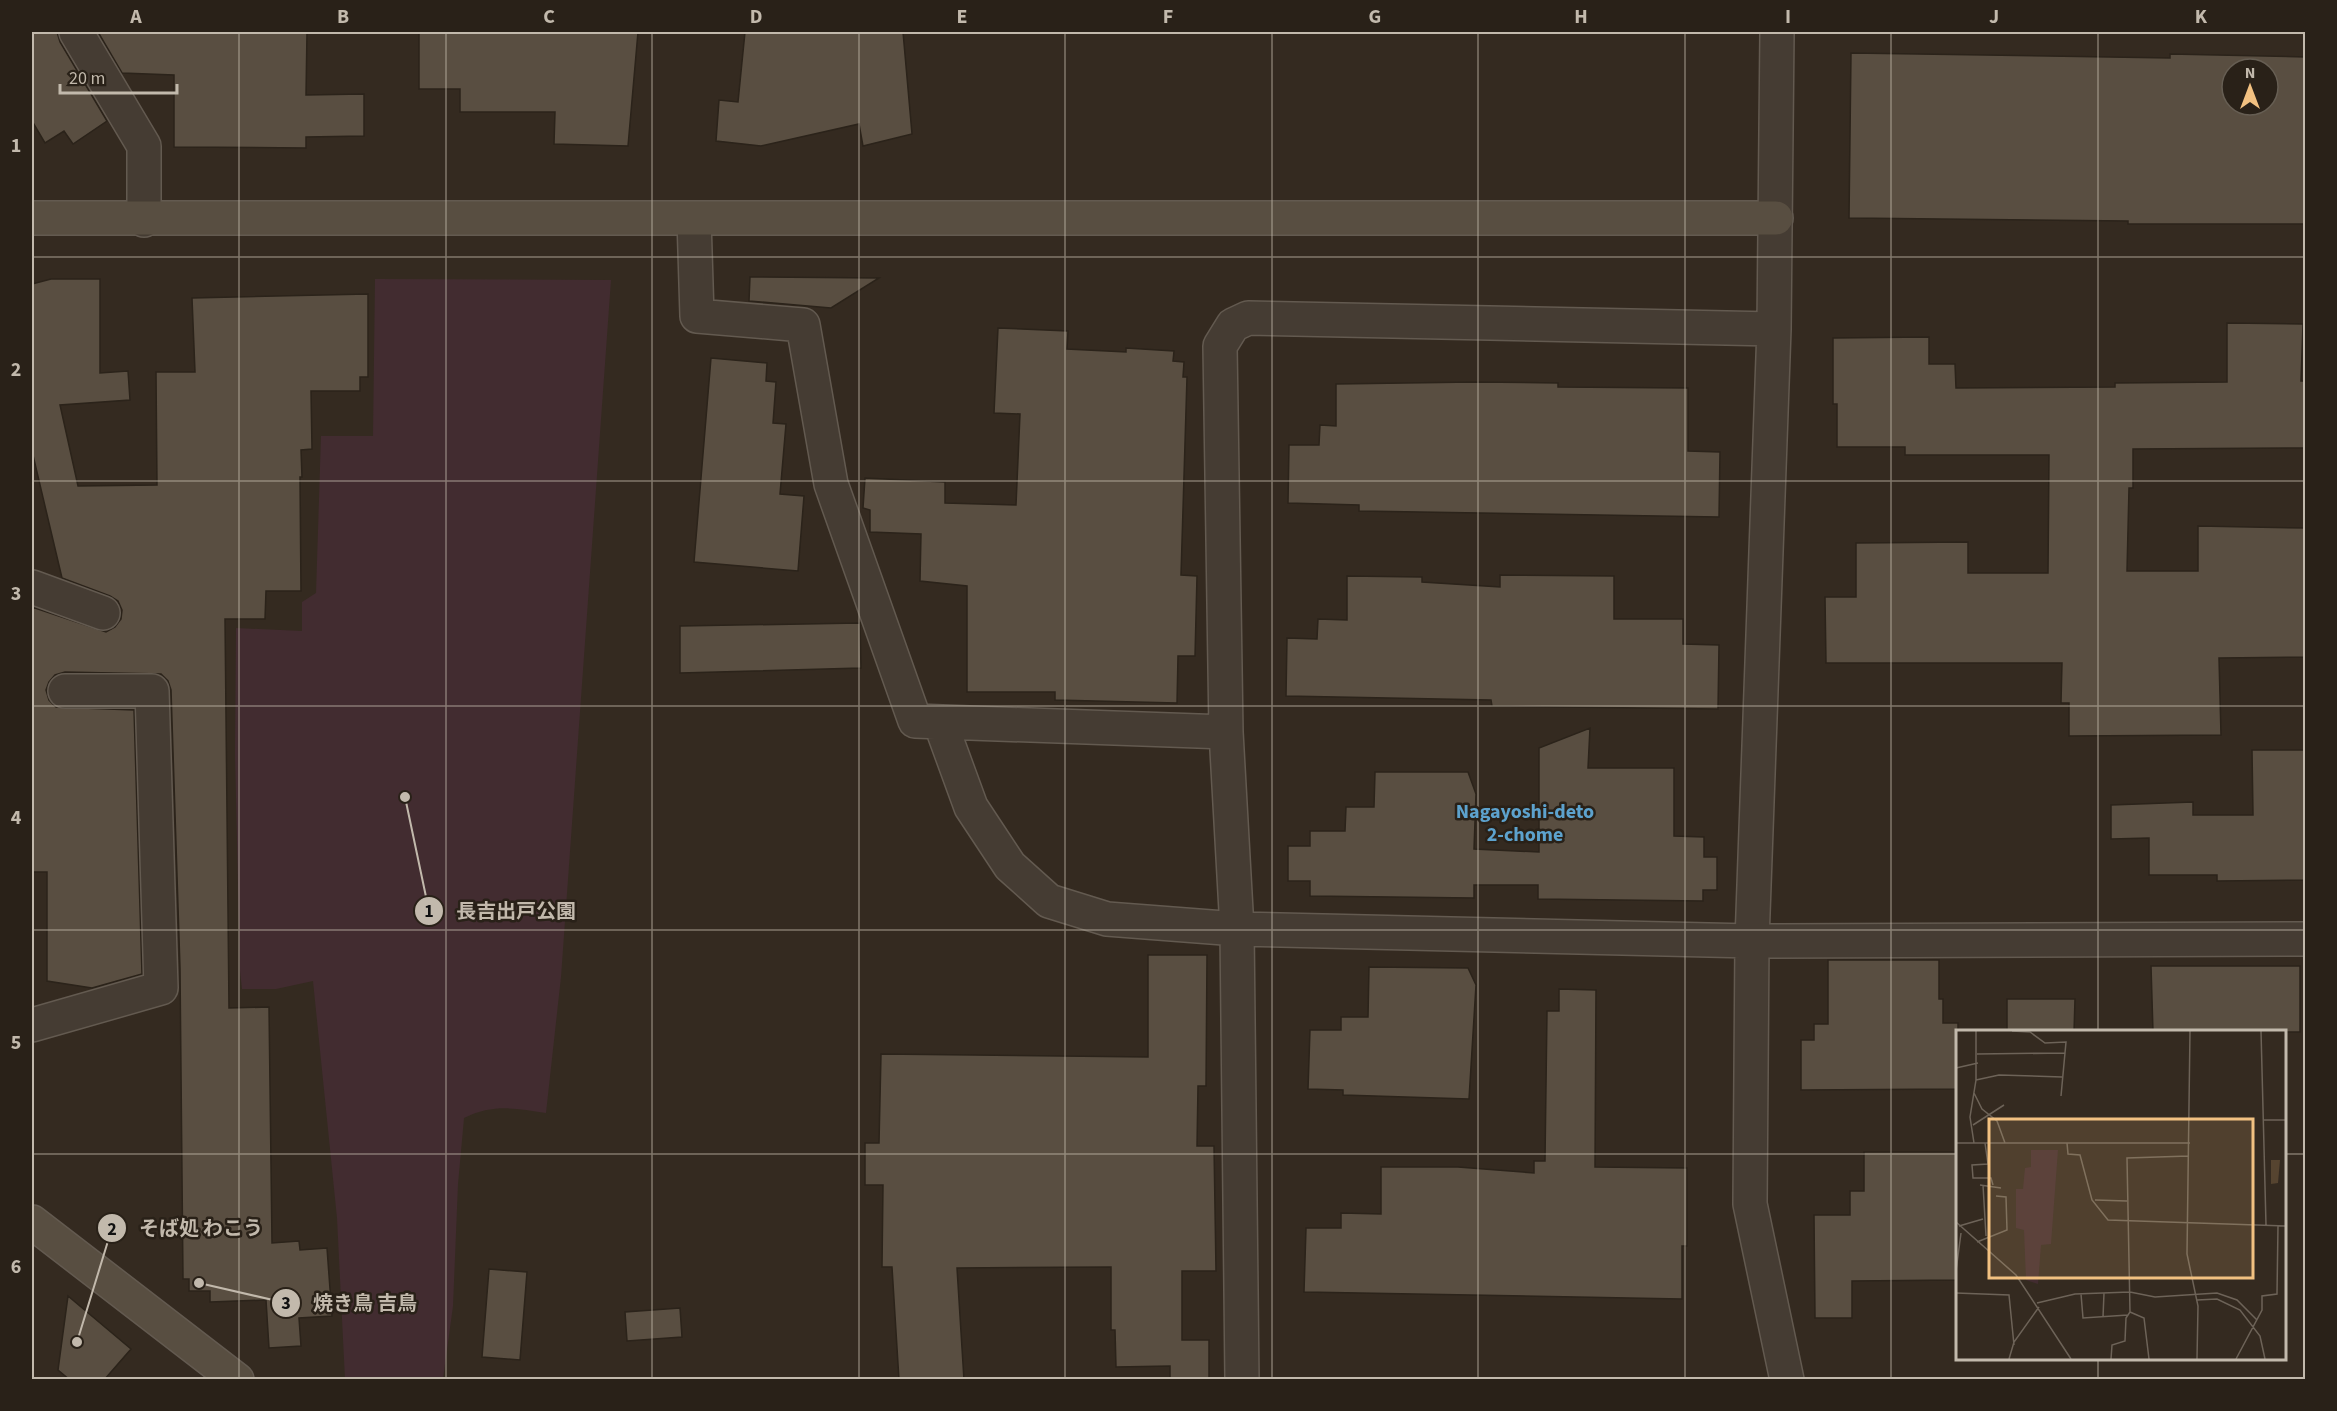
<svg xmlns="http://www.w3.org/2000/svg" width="2337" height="1411" font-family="'Source Sans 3','Noto Sans JP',sans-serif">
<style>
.green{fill:#422c30}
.building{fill:#594e41;stroke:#2b231a;stroke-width:1.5;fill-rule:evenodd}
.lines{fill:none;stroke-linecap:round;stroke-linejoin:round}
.street-casing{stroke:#635a50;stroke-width:36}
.secondary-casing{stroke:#635a50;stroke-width:36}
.street{stroke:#453c33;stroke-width:33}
.secondary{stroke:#584e41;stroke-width:33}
.grid{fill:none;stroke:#c2b9ac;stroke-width:1.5;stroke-opacity:0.55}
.labels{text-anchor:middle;stroke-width:5;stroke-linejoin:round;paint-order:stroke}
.neighbourhood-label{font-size:20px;font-weight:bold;fill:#5da2cd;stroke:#292118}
.inset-road{fill:none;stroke:#6d6358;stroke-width:1.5}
.view{fill:#f2c181;fill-opacity:0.15;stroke:#f2c181;stroke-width:3}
.inset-edge{fill:none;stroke:#c2b9ac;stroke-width:3}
.leader{fill:none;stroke:#c2b9ac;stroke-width:2}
.callout-dot{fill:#c2b9ac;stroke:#292118;stroke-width:2}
.mark-label{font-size:18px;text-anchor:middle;font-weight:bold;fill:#111}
.callout-label{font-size:20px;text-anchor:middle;font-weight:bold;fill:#c2b9ac;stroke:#292118;stroke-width:5;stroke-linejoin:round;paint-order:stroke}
.neatline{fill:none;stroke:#c2b9ac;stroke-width:2}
.grid-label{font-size:20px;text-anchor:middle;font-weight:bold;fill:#c2b9ac}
</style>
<rect width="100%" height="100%" fill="#342a20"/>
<path class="green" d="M 375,279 L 611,280 L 561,977 L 546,1113 C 514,1108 493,1104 464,1118 L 458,1184 L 453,1306 L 443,1379 L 345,1379 L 337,1218 L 313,981 L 276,989 L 242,989 L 240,971 L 235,754 L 236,628 L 302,631 L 302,602 L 316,593 L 321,436 L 373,436 Z"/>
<path class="building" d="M 32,32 L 57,32 L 60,42 L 107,121 L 73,144 L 64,131 L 45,143 L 32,121 Z
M 98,32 L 307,32 L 306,95 L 364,94 L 364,136 L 306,137 L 306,148 L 174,147 L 174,75 L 122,73 Z
M 419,32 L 638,32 L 628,146 L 554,144 L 555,112 L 460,112 L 460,89 L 419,89 Z
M 745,32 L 903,32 L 912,134 L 863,146 L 859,124 L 761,146 L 716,141 L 719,100 L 738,102 Z
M 1851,53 L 2170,58 L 2170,54 L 2306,57 L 2306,224 L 2128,224 L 2128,221 L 1849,218 ZM 2232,69 L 2268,69 L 2268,105 L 2232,105 Z
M 750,277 L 879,278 L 831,308 L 749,301 Z
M 51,279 L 100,279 L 100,373 L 128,371 L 130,400 L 60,405 L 78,486 L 157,485 L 156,372 L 195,372 L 192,298 L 368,294 L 368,377 L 360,377 L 360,391 L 311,391 L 312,449 L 301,450 L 302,477 L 300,477 L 301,591 L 266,591 L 265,619 L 225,619 L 229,1008 L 269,1007 L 272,1243 L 299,1241 L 300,1250 L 327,1248 L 332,1316 L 299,1318 L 301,1346 L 269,1348 L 266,1300 L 210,1302 L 210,1291 L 189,1291 L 189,1279 L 183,1279 L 180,968 L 171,690 L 168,681 L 161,674 L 65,672 L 55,675 L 49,682 L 46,690 L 49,700 L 56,707 L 134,710 L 142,974 L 92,988 L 47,981 L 47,872 L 32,872 L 32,607 L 106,632 L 115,627 L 121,619 L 122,610 L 118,601 L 110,596 L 62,578 L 32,451 L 32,284 Z
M 2227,323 L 2303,324 L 2301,381 L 2306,381 L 2306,448 L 2133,449 L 2133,488 L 2129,488 L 2127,571 L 2198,571 L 2198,526 L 2306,528 L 2306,657 L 2219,658 L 2221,735 L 2069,736 L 2069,703 L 2061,703 L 2062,663 L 1826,663 L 1825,597 L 1856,597 L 1856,543 L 1968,542 L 1968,573 L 2048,573 L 2049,455 L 1905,455 L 1905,447 L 1837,447 L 1837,404 L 1833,404 L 1833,338 L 1929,337 L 1929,364 L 1955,364 L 1956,388 L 2115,387 L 2115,383 L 2227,382 Z
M 998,328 L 1068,331 L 1067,349 L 1126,352 L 1126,348 L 1174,351 L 1173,361 L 1184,362 L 1183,377 L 1187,377 L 1181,575 L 1197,576 L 1195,656 L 1178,656 L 1177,703 L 1055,700 L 1055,692 L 967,692 L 967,586 L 920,581 L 921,534 L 870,532 L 870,510 L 863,508 L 865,478 L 945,482 L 945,503 L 1016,505 L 1020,414 L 994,413 Z
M 711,358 L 767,363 L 766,381 L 776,382 L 773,423 L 786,424 L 780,494 L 804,496 L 798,571 L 694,562 Z
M 1474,382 L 1558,383 L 1558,387 L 1688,388 L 1688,451 L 1720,452 L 1719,517 L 1359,511 L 1359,505 L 1288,503 L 1289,445 L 1319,445 L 1320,425 L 1336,426 L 1336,384 Z
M 1500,575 L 1614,576 L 1614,619 L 1683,619 L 1683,644 L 1719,645 L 1718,709 L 1492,706 L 1491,700 L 1286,696 L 1287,638 L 1317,639 L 1318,619 L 1347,620 L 1347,576 L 1422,577 L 1422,582 L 1500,587 Z
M 860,623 L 861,668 L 680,673 L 680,626 Z
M 1590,728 L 1588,768 L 1674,768 L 1674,836 L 1704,837 L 1704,857 L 1717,857 L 1717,890 L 1703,890 L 1703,901 L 1538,899 L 1538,885 L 1474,885 L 1474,898 L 1310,896 L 1310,881 L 1288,881 L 1288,846 L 1310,846 L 1310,831 L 1345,831 L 1346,807 L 1374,807 L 1375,772 L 1468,772 L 1476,794 L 1474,849 L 1539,852 L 1539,748 Z
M 2252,750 L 2306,750 L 2306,880 L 2217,881 L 2217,875 L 2149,875 L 2149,838 L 2111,839 L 2111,805 L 2193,802 L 2193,815 L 2253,815 Z
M 1148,955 L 1207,955 L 1206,1086 L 1198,1086 L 1197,1146 L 1214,1146 L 1216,1271 L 1182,1271 L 1182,1340 L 1209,1340 L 1209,1380 L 1170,1380 L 1170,1366 L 1116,1367 L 1115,1330 L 1111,1330 L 1111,1267 L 957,1268 L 964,1380 L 899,1380 L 892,1267 L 882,1267 L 883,1185 L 865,1185 L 865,1143 L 879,1143 L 881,1054 L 1148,1057 Z
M 1828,960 L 1939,960 L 1939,999 L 1943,999 L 1943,1023 L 1958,1023 L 1958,1089 L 1801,1090 L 1801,1040 L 1814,1040 L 1814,1024 L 1828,1024 Z
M 2151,966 L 2300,966 L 2300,1032 L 2153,1032 Z
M 1369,967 L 1468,968 L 1476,985 L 1469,1099 L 1343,1095 L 1343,1090 L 1308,1089 L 1310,1030 L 1341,1030 L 1341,1017 L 1368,1017 Z
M 1559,989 L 1596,990 L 1595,1167 L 1687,1168 L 1687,1246 L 1682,1246 L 1682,1299 L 1304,1292 L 1306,1228 L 1341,1228 L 1341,1213 L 1381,1214 L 1381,1167 L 1458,1167 L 1534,1173 L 1534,1161 L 1545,1161 L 1547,1011 L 1559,1011 Z
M 2007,999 L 2075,999 L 2074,1032 L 2007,1032 Z
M 1864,1152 L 1958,1152 L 1958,1280 L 1852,1281 L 1852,1318 L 1815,1318 L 1814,1215 L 1850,1215 L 1850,1191 L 1864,1191 Z
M 489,1269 L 527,1272 L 520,1360 L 482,1357 Z
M 68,1296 L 131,1349 L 104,1380 L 70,1380 L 58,1370 Z
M 680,1308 L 682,1337 L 627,1341 L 625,1312 Z"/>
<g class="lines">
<defs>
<path id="street" d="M 76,32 L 144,146 L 144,220
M 1777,32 L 1774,329 L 1752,941 L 1750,1204 L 1787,1380
M 694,219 L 697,316 L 803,325 L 831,484 L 915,721 L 1226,732
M 32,587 L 103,613
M 940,722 L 971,807 L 1010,866 L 1049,901 L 1107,919 L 1237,929 L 1752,941 L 2306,939
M 32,1025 L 161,988 L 152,691 L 65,691
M 1242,1380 L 1237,929 L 1226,732 L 1220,346 L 1233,325 L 1248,318 L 1774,329"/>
<path id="secondary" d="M 32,218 L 1776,218
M 32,1222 L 237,1380"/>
</defs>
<use href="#street" class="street-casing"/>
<use href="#secondary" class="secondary-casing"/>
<use href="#street" class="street"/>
<use href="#secondary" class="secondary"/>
</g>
<path class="grid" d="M 239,32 L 239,1380M 446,32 L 446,1380M 652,32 L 652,1380M 859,32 L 859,1380M 1065,32 L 1065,1380M 1272,32 L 1272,1380M 1478,32 L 1478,1380M 1685,32 L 1685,1380M 1891,32 L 1891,1380M 2098,32 L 2098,1032M 32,257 L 2306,257M 32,481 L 2306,481M 32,706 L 2306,706M 32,930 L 2306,930M 32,1154 L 1958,1154M 2284,1154 L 2306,1154M 2098,1358 L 2098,1380"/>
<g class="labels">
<g class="neighbourhood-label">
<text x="1525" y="818">Nagayoshi-deto<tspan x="1525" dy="23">2-chome</tspan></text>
</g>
</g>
<g transform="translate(1956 1030)">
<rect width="330" height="330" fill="#342a20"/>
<path d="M 75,120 L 102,120 L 95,214 L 85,215 L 82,254 L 70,250 L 68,200 L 60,198 L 60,159 L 67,159 L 69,138 L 75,137 Z" fill="#422c30"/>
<path d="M 315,130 L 324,130 L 322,153 L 315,154 Z" fill="#564430"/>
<path class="inset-road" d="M 56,1 L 74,2 L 89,13 L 110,12 L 105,66M 234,1 L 231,224 L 242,276 L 241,329M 305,1 L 310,195M 21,24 L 109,23M 0,38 L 22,33M 20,50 L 43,45 L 106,47M 18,63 L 26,79 L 41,91 L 49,113M 308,90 L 330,90M 17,95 L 48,75M 0,113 L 234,113M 18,113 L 14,87 L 20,50 L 20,1M 29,113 L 32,134 L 16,135 L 17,148 L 35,148 L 37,155M 111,113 L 112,124 L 124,125 L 136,170 L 152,190 L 330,196M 24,155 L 45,158M 27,155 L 30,206M 139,170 L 171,171M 0,192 L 60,245 L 115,329M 3,196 L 27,189M 21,212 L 51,200 L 50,167 L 40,166M 0,241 L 5,203M 0,263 L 53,265 L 58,315M 125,264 L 127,288 L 172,285M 241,270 L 261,269 L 284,280 L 304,306 L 309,329M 81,273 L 119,264 L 174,262 L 199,267 L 261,263 L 281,270 L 301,290M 174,282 L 188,288 L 193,329M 147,287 L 148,263M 53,329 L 58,312 L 83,277M 155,329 L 156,315 L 169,311 L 170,288 L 174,282 L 171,128 L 233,126M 280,329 L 306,280 L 306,266 L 321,264 L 322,196"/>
<path class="view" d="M 33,89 L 297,89 L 297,248 L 33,248 Z"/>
<rect width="330" height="330" class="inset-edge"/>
</g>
<path class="leader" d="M405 797L429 911M77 1342L112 1228M199 1283L286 1303"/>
<g class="callout-dot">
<circle cx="405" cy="797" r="6"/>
<circle cx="77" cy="1342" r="6"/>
<circle cx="199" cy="1283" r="6"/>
<circle cx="429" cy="911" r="15"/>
<circle cx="112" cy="1228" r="15"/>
<circle cx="286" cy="1303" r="15"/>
</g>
<g class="mark-label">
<text x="429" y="917">1</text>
<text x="112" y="1235">2</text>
<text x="286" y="1309">3</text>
</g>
<g class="callout-label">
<text x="516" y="918">長吉出戸公園</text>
<text x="201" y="1235">そば処 わこう</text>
<text x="365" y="1310">焼き鳥 吉鳥</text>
</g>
<rect width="2337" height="1411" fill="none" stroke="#292118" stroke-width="66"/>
<g transform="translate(2250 87)"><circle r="28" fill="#292118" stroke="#665e53" stroke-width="1.5"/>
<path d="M0-4.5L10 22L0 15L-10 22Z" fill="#f2c181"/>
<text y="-9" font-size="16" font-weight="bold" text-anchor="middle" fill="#c2b9ac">N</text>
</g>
<path d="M60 84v9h117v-9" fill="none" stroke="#c2b9ac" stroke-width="3"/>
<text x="69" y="84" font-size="18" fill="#c2b9ac" stroke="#292118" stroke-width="4.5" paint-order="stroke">20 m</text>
<rect x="33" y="33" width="2271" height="1345" class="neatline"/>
<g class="grid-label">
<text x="136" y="23">A</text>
<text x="343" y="23">B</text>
<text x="549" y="23">C</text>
<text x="756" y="23">D</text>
<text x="962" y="23">E</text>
<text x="1168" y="23">F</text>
<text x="1375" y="23">G</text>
<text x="1581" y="23">H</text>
<text x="1788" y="23">I</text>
<text x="1994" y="23">J</text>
<text x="2201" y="23">K</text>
<text x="16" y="152">1</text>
<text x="16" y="376">2</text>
<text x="16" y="600">3</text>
<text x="16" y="824">4</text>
<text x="16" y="1049">5</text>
<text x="16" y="1273">6</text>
</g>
</svg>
